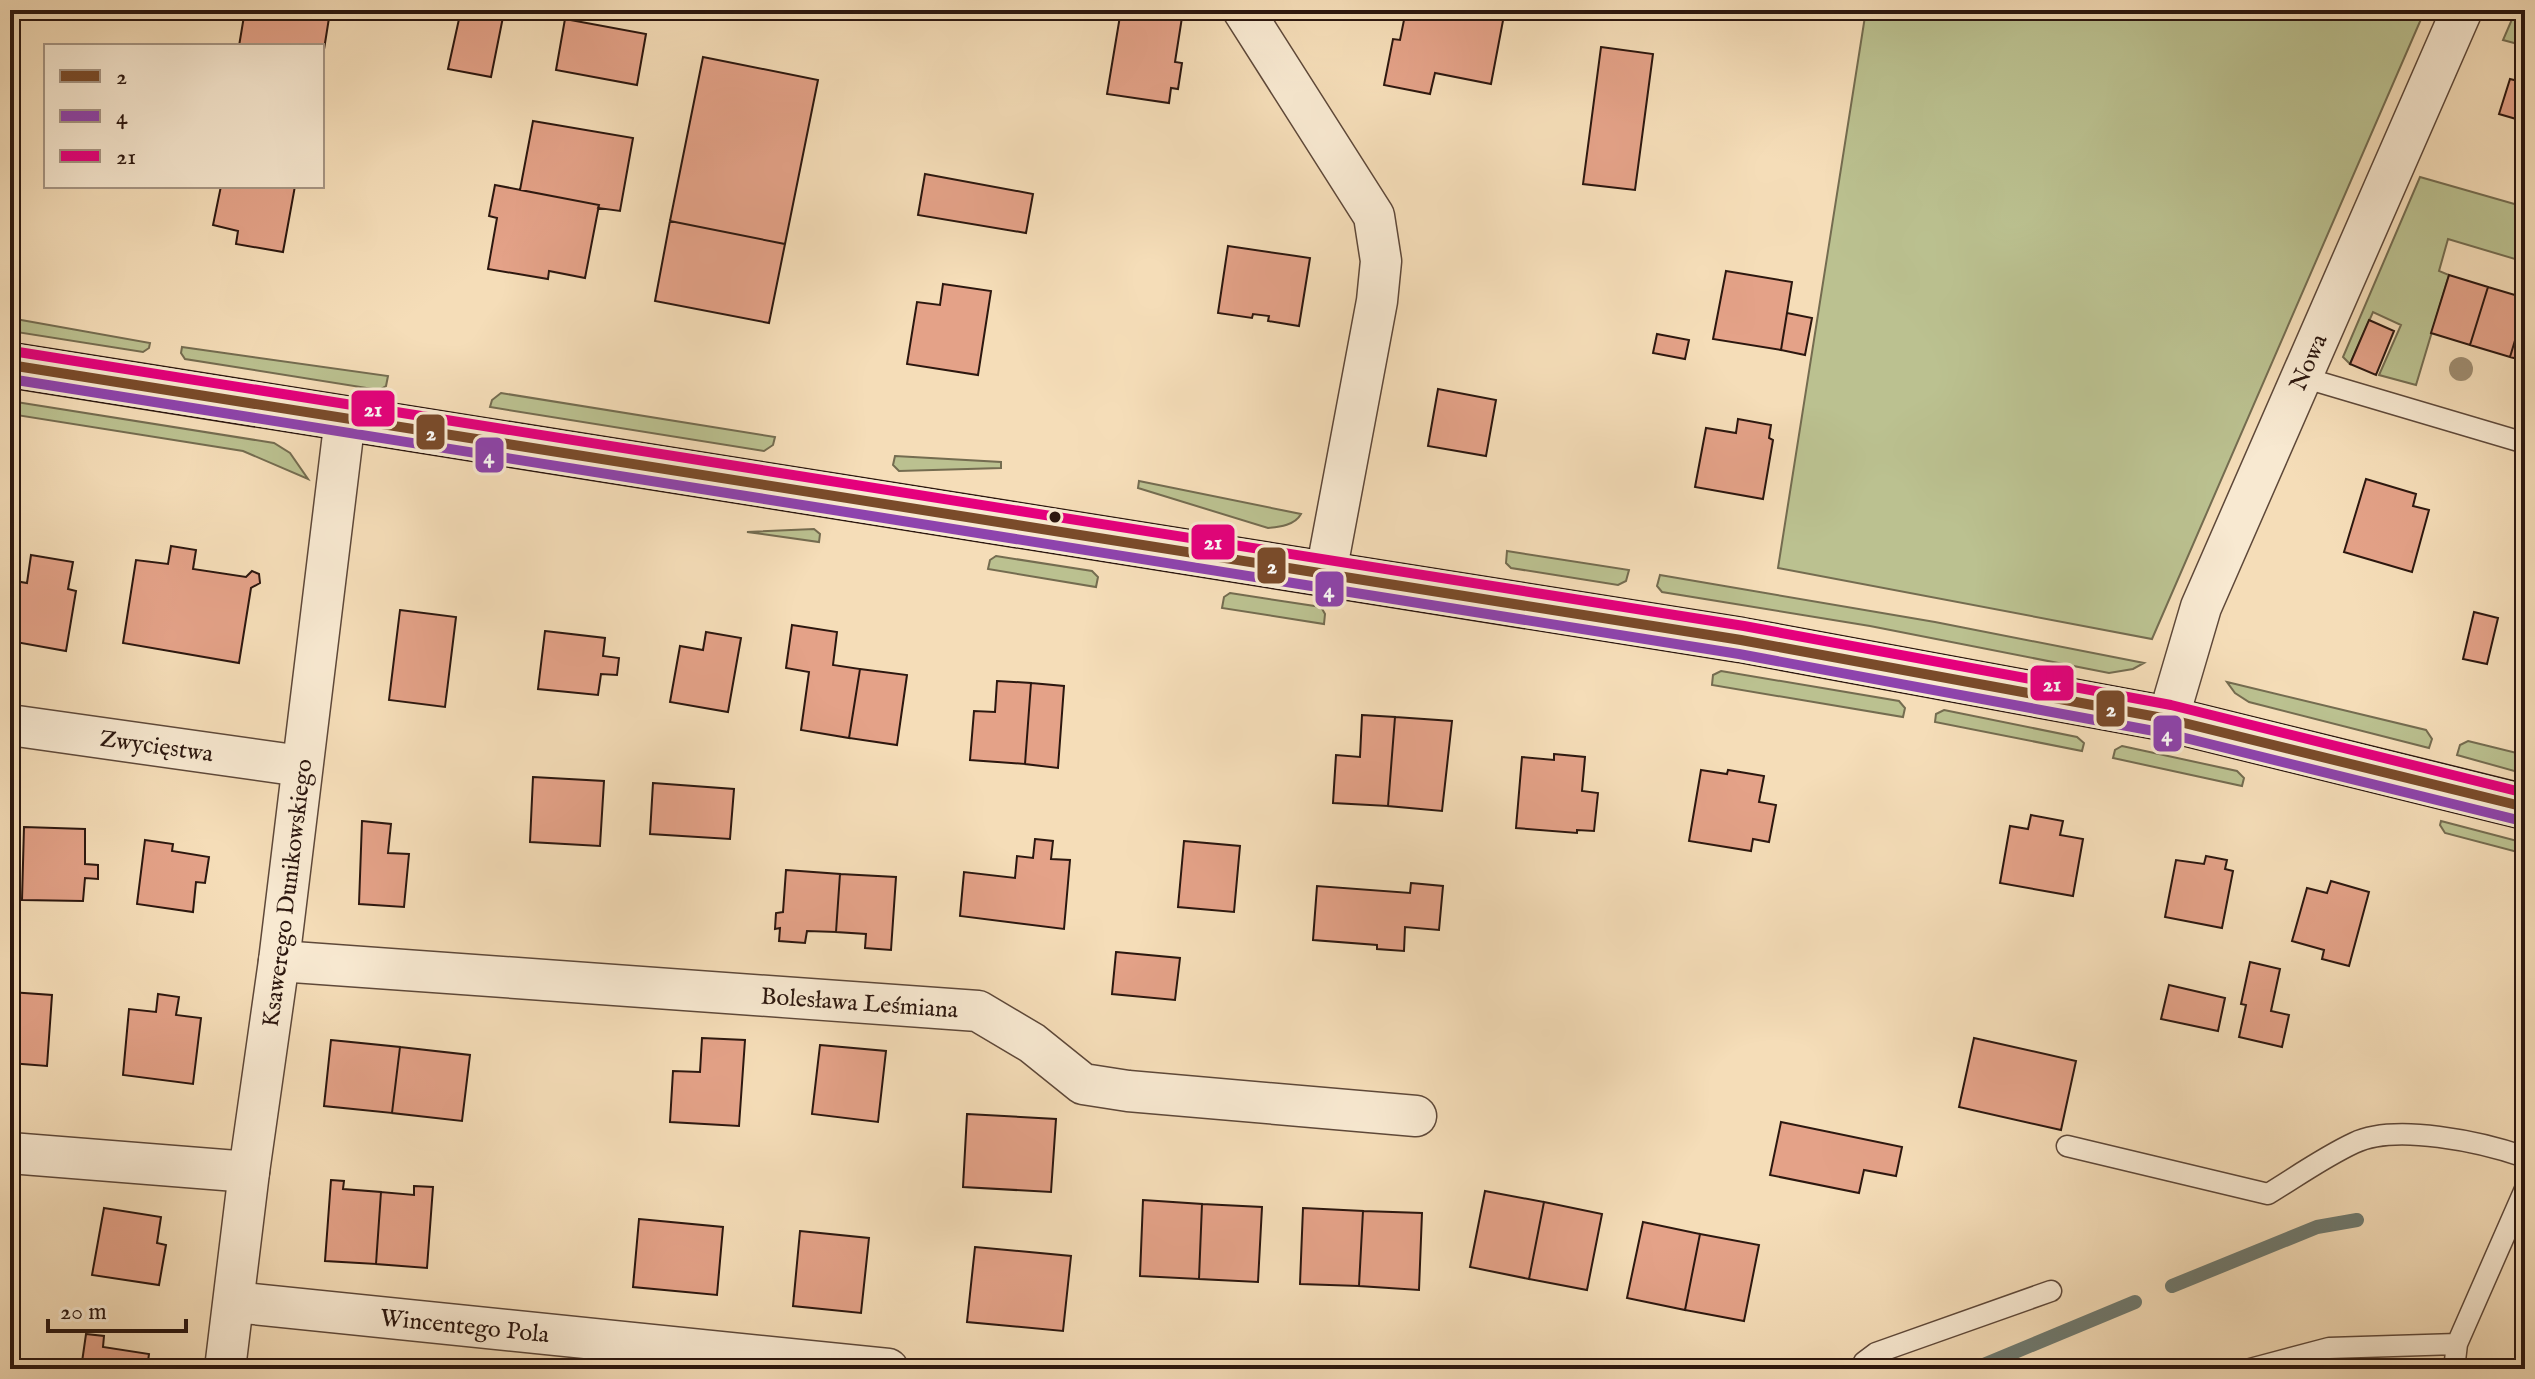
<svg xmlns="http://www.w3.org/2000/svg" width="2535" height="1379" font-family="'IM FELL English',serif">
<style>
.green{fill:#bbc190;stroke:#746c50;stroke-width:2}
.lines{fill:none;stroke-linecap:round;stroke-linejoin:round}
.stream{stroke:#6f7a70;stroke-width:14}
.building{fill:#e4a288;stroke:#2c170f;stroke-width:2}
.service-casing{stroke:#5e4839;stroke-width:23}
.minor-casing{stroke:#5e4839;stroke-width:43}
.secondary-casing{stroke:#2c170f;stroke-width:47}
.service{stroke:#f8e9d1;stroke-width:20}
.minor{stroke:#f8e9d1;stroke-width:40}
.secondary{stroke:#f8e9d1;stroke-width:44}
.bus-1-casing{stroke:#f8e9d1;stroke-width:16}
.bus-2-casing{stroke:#f8e9d1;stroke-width:16}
.bus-3-casing{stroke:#f8e9d1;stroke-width:16}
.bus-1{stroke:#7a4b2a;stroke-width:10}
.bus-2{stroke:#8e44ad;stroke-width:10}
.bus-3{stroke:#e5007d;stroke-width:10}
.tree{fill:#9e8c70}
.bus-dot{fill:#2c170f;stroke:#f8e9d1;stroke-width:3}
.labels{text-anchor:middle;stroke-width:6;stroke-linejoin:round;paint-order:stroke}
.street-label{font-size:24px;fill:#2c170f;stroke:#f8e9d1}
.line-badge{stroke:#f8e9d1;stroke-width:3}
.badge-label{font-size:22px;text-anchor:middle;font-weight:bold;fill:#fff}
</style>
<rect width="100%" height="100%" fill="#f5ddb8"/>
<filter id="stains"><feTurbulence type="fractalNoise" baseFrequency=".0025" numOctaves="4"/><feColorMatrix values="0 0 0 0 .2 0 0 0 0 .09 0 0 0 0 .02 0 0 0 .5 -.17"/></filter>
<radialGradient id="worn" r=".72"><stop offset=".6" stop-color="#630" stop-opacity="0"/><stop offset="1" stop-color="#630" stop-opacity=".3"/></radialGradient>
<path class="green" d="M 1866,10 L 2425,10 L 2152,639 L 1778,568 Z
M 2516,10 L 2525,10 L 2525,46 L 2503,40 Z
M 2420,177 L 2525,207 L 2525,262 L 2448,239 L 2439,271 L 2449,275 L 2416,385 L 2379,375 L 2401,325 L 2373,312 L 2350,364 L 2343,357 Z
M 10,318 L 150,343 L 149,348 L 143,352 L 10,331 Z
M 182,347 L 388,376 L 386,386 L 379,390 L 185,359 L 181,353 Z
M 501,393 L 775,437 L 773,445 L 764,451 L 490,407 L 492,400 Z
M 10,401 L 274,443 L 290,453 L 308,479 L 243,451 L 10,414 Z
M 895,456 L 1001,462 L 1001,468 L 899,471 L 893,465 Z
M 1139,481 L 1301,514 C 1295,525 1280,527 1268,528 L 1138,488 Z
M 814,529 L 820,534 L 819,542 L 747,532 Z
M 1507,551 L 1629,570 L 1626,581 L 1618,585 L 1511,568 L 1506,563 Z
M 996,556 L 1092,571 L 1098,577 L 1096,587 L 988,569 L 990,560 Z
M 1660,575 L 1935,622 L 2144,663 L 2133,669 L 2109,673 L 1870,626 L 1662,592 L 1657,586 Z
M 1230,593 L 1321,607 L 1325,614 L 1324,624 L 1222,608 L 1224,597 Z
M 1721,671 L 1899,701 L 1905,708 L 1903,717 L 1712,685 L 1713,675 Z
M 2227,682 L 2426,730 L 2432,739 L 2429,748 L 2249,702 L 2235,693 Z
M 1944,710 L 2077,737 L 2084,743 L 2082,751 L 1935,722 L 1936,714 Z
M 2468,741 L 2525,755 L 2525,774 L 2457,755 L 2460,745 Z
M 2122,746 L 2237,771 L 2244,778 L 2242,786 L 2113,758 L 2115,750 Z
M 2441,821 L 2525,843 L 2525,854 L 2445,833 L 2440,825 Z"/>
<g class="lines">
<path class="stream" d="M 2172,1286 L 2317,1227 L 2357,1220
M 1974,1369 L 2135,1302"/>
</g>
<path class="building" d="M 245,10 L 284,10 L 329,18 L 322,62 L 322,46 L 239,46 Z
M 461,10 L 504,12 L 491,77 L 448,69 Z
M 1121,10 L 1183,11 L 1175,62 L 1182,63 L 1178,89 L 1171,88 L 1169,103 L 1107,94 Z
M 1406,10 L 1505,10 L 1491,84 L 1435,73 L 1430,94 L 1384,85 L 1393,39 L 1400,40 Z
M 565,19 L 646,34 L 637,85 L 556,70 Z
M 1601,47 L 1653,54 L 1635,190 L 1583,184 Z
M 703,57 L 818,80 L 785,244 L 670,221 Z
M 2525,72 L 2525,136 L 2520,134 L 2523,121 L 2499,114 L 2510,79 L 2522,82 Z
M 533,121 L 633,138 L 620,211 L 598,208 L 599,205 L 520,190 Z
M 925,174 L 1033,194 L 1026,233 L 918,215 Z
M 495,185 L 599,205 L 585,278 L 549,271 L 548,279 L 488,269 L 497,218 L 489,216 Z
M 221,186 L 295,186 L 283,252 L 236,244 L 238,231 L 213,225 Z
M 670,221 L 785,244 L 769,323 L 655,301 Z
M 1228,246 L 1310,258 L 1299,326 L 1268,321 L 1269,316 L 1253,314 L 1252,318 L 1218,313 Z
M 1726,271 L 1792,282 L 1781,350 L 1713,339 Z
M 2449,275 L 2488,287 L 2470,345 L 2431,333 Z
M 943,284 L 991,291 L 978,375 L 907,364 L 917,302 L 940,305 Z
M 2488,287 L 2525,298 L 2525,307 L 2510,357 L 2470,345 Z
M 2525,307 L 2525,361 L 2510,357 Z
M 1787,313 L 1812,318 L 1805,355 L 1781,350 Z
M 2369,320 L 2394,331 L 2376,375 L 2350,364 Z
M 1657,334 L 1689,340 L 1685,359 L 1653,353 Z
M 1438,389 L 1496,400 L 1486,456 L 1428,446 Z
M 1738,419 L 1771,425 L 1769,438 L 1773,440 L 1763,499 L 1695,487 L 1706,428 L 1736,433 Z
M 2366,479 L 2416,494 L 2413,506 L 2429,510 L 2412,572 L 2344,552 Z
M 171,546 L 196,550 L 193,569 L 246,577 L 252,571 L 259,574 L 260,583 L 251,588 L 239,663 L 123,643 L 136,560 L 168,564 Z
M 31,555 L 73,562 L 68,589 L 76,591 L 66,651 L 10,641 L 10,611 L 15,581 L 27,583 Z
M 400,610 L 456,617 L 445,707 L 389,700 Z
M 2474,612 L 2498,618 L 2487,664 L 2463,659 Z
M 792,625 L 837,632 L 833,665 L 860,669 L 849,738 L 801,730 L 809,672 L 786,668 Z
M 545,631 L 605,638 L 603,656 L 619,658 L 617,675 L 601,674 L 598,695 L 538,689 Z
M 706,632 L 741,638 L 728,712 L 670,702 L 680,646 L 703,650 Z
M 860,669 L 907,675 L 897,745 L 849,738 Z
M 997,681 L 1031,683 L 1025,764 L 970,760 L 974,711 L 995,712 Z
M 1031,683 L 1064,686 L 1058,768 L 1025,764 Z
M 1362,715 L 1395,717 L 1388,806 L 1333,803 L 1336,755 L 1360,757 Z
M 1395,717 L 1452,721 L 1442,811 L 1388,806 Z
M 1554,754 L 1585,757 L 1582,791 L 1598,793 L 1594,831 L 1577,830 L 1577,833 L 1516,828 L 1522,757 L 1554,760 Z
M 1701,770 L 1727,774 L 1728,770 L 1764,776 L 1759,802 L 1776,805 L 1769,842 L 1753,839 L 1751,851 L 1689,841 Z
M 533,777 L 604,781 L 600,846 L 530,842 Z
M 653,783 L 734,789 L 730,839 L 650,834 Z
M 2031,815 L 2063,821 L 2060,835 L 2083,839 L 2073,896 L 2000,883 L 2010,826 L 2028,829 Z
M 362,821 L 391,824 L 388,853 L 409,854 L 404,907 L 359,904 Z
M 24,827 L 85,829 L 85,864 L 98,865 L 98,879 L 85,878 L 83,901 L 22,900 Z
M 1035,839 L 1053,841 L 1051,859 L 1070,860 L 1064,929 L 960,916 L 964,872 L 1015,878 L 1017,856 L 1033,858 Z
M 145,840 L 173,844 L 172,851 L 209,857 L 205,883 L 196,882 L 193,912 L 137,904 Z
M 1184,841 L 1240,846 L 1234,912 L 1178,907 Z
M 2206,856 L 2227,860 L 2225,869 L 2233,871 L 2222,928 L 2165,917 L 2176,860 L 2204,864 Z
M 786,870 L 840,874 L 836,932 L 807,931 L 805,943 L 779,941 L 780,928 L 775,929 L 776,913 L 783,912 Z
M 840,874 L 896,877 L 891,950 L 865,948 L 866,934 L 836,932 Z
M 2331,881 L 2369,892 L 2349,966 L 2322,959 L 2324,950 L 2292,941 L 2307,888 L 2327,893 Z
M 1411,883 L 1443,886 L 1439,930 L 1405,927 L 1404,951 L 1377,949 L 1377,945 L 1313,940 L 1317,886 L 1410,893 Z
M 1116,952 L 1180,958 L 1175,1000 L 1112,994 Z
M 2250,962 L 2280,969 L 2271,1011 L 2289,1015 L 2282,1047 L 2239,1037 L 2246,1005 L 2241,1004 Z
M 2169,985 L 2225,998 L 2218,1031 L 2161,1019 Z
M 10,992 L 52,995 L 47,1066 L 10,1063 Z
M 158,994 L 179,997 L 176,1015 L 201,1018 L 193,1084 L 123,1075 L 129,1009 L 156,1012 Z
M 702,1038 L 745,1040 L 739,1126 L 670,1122 L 673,1071 L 700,1072 Z
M 1974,1038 L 2076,1061 L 2061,1130 L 1959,1107 Z
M 331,1040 L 400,1047 L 392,1113 L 324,1106 Z
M 820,1045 L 886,1051 L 878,1122 L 812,1114 Z
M 400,1047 L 470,1055 L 462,1121 L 392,1113 Z
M 967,1114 L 1056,1119 L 1051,1192 L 963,1187 Z
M 1781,1122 L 1902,1147 L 1896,1176 L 1864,1170 L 1859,1193 L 1770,1175 Z
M 331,1180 L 344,1181 L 343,1189 L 381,1192 L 376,1264 L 325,1261 Z
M 414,1186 L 433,1187 L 427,1268 L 376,1264 L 381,1192 L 414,1195 Z
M 1485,1191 L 1544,1202 L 1529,1279 L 1470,1267 Z
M 1143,1200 L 1202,1204 L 1199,1279 L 1140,1276 Z
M 1544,1202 L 1602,1214 L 1587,1290 L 1529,1279 Z
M 1202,1204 L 1262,1207 L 1258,1282 L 1199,1279 Z
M 104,1208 L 161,1217 L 157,1243 L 166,1245 L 159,1285 L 92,1275 Z
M 1303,1208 L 1363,1211 L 1359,1286 L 1300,1284 Z
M 1363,1211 L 1422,1213 L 1419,1290 L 1359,1286 Z
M 639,1219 L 723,1227 L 717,1295 L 633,1287 Z
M 1643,1222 L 1700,1234 L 1685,1310 L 1627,1298 Z
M 800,1231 L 869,1238 L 861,1313 L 793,1306 Z
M 1700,1234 L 1759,1245 L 1744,1321 L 1685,1310 Z
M 975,1247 L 1071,1256 L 1063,1331 L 967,1322 Z
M 86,1334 L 104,1336 L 103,1347 L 149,1354 L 147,1369 L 81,1369 Z
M 326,1362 L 349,1365 L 349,1369 L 325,1369 Z"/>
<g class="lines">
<defs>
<path id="service" d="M 2302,377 L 2525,443
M 2067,1146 L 2268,1194 C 2296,1177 2324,1157 2354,1143 C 2395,1123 2482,1142 2525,1157
M 1861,1369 L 1864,1362 L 1876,1353 L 2051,1291
M 2250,1369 L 2329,1348 L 2457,1344
M 2454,1369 L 2457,1344 L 2525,1189"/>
<g id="minor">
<path d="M 1243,10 L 1374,216 L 1381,261 L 1377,301 L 1326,573"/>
<path id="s1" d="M 2168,719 L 2201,607 L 2462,10"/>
<path id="s2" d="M 10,725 L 301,766"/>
<path id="s3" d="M 279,961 L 978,1011 L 1032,1043 L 1083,1084 L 1128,1091 L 1416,1116"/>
<path d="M 10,1153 L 249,1172"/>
<path id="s4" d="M 234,1302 L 888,1369"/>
<path id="s5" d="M 225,1369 L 249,1172 L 279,961 L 345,418"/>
</g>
<path id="secondary" d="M 10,365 L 1741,640 L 2168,719 L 2525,807"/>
</defs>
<use href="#service" class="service-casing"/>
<use href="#minor" class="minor-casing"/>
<use href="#secondary" class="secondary-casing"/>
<use href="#service" class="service"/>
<use href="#minor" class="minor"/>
<use href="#secondary" class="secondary"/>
<defs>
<path id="bus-1" d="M 10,365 L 1741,640 L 2168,719 L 2525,807"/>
<path id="bus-2" d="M 10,379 L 1739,654 L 2165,733 L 2522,821"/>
<path id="bus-3" d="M 12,351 L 1744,626 L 2171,705 L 2525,793"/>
</defs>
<use href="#bus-1" class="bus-1-casing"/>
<use href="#bus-2" class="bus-2-casing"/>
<use href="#bus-3" class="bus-3-casing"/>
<use href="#bus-1" class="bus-1"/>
<use href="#bus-2" class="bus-2"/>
<use href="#bus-3" class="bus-3"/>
</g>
<circle class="tree" cx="2461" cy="369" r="12"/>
<circle class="bus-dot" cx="1055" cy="517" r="7"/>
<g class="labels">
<g class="street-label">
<text dy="8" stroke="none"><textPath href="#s1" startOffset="384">Nowa</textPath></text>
<text dy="8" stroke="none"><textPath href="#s2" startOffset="148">Zwycięstwa</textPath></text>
<text dy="8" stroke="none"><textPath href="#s5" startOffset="480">Ksawerego Dunikowskiego</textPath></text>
<text dy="8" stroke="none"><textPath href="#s3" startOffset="582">Bolesława Leśmiana</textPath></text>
<text dy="8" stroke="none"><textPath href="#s4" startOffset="232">Wincentego Pola</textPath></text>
</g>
</g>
<g class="line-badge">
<rect x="350" y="389" width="46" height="39" rx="8" fill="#e5007d"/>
<rect x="415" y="413" width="31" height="38" rx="8" fill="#7a4b2a"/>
<rect x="474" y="436" width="31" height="38" rx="8" fill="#8e44ad"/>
<rect x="1190" y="523" width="46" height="38" rx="8" fill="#e5007d"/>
<rect x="1256" y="546" width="31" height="39" rx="8" fill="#7a4b2a"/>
<rect x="1314" y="570" width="31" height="38" rx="8" fill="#8e44ad"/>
<rect x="2029" y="664" width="46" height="38" rx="8" fill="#e5007d"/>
<rect x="2095" y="689" width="31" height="39" rx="8" fill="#7a4b2a"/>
<rect x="2152" y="714" width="31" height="39" rx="8" fill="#8e44ad"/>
</g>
<g class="badge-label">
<text x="373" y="416">21</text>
<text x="431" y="440">2</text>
<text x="489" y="463">4</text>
<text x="1213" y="549">21</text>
<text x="1272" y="573">2</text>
<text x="1329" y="597">4</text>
<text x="2052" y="691">21</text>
<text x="2111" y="716">2</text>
<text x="2167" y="741">4</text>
</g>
<rect width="2535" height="1379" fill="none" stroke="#f5ddb8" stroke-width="40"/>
<rect x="12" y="12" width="2511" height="1355" fill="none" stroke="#2c170f" stroke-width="4"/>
<rect x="20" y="20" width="2495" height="1339" fill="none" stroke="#2c170f" stroke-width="2"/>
<rect x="44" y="44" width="280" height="144" fill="#f8e9d1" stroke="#a69583" stroke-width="2"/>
<rect x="60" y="70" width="40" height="12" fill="#7a4b2a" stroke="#a69583" stroke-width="2"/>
<text x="116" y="84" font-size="24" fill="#2c170f">2</text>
<rect x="60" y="110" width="40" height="12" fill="#8e44ad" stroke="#a69583" stroke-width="2"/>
<text x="116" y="124" font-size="24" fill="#2c170f">4</text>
<rect x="60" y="150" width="40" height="12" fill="#e5007d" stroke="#a69583" stroke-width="2"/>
<text x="116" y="164" font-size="24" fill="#2c170f">21</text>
<path d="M48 1319v12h138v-12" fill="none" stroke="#2c170f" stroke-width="4"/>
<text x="60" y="1319" font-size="24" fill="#2c170f" stroke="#f8e9d1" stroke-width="6" paint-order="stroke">20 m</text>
<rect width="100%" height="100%" filter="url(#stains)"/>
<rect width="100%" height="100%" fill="url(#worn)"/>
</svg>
